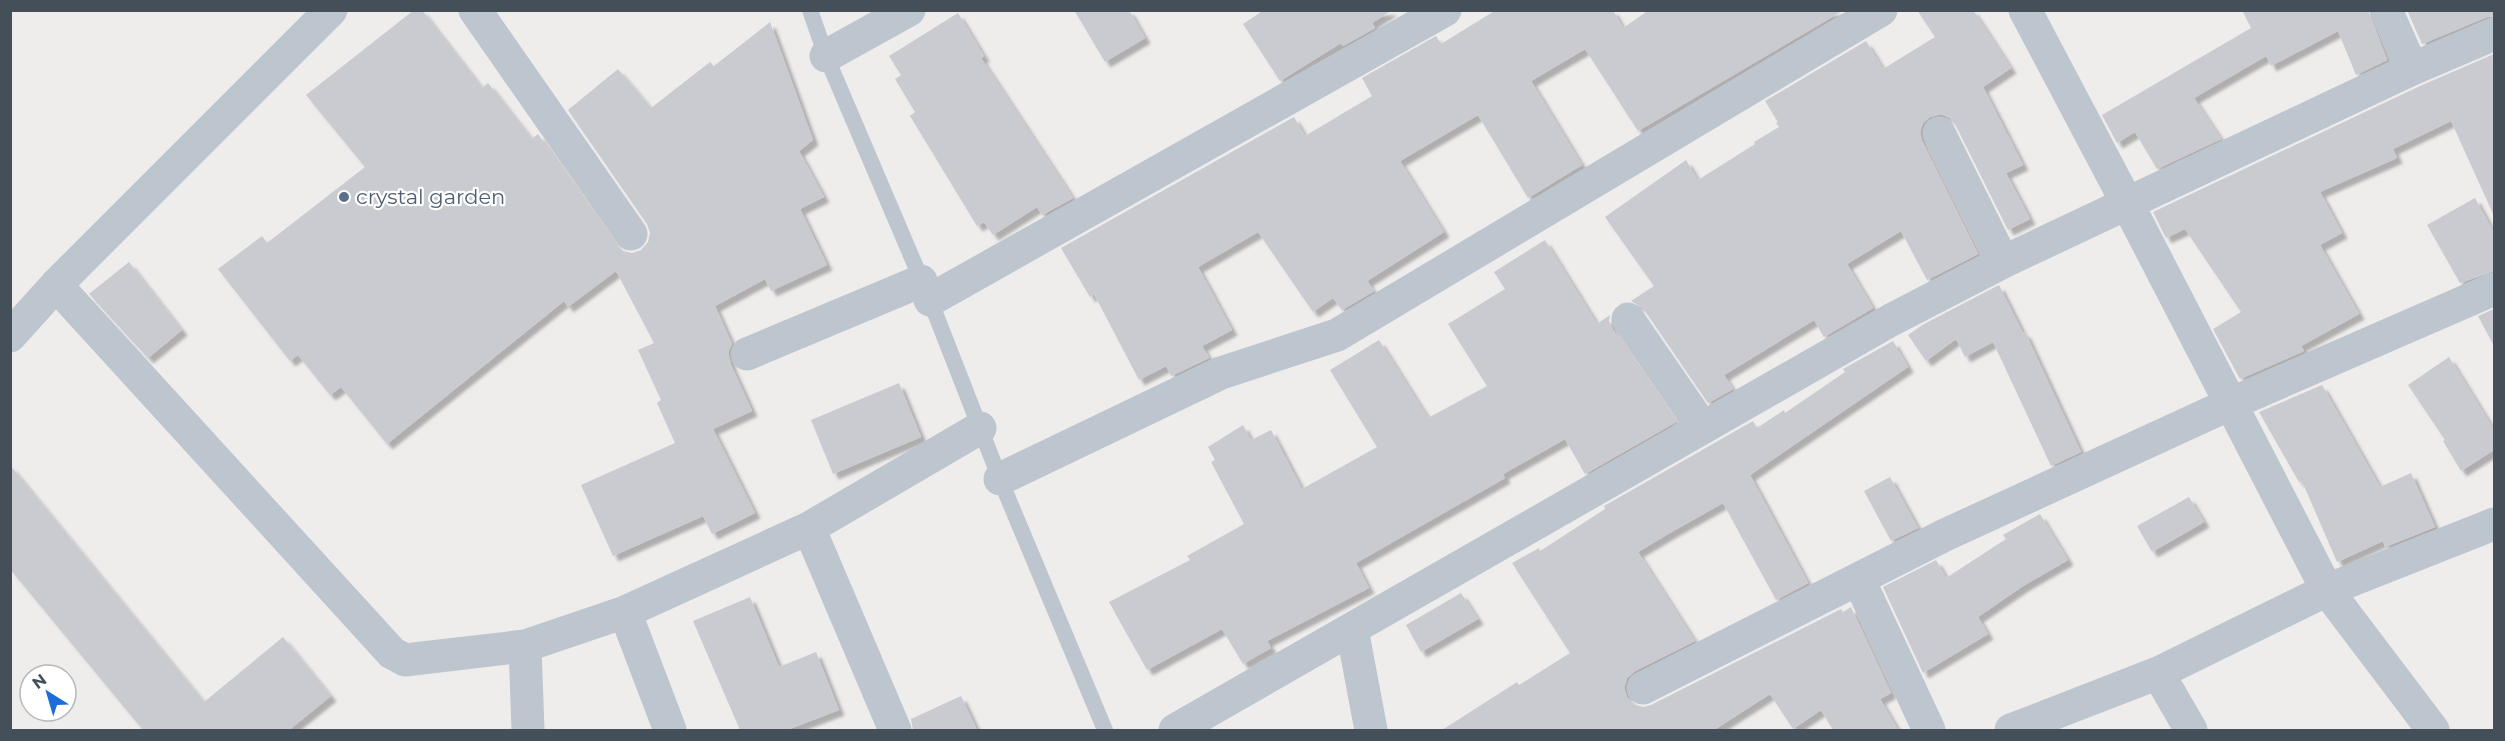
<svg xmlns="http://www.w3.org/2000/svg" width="2505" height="741" font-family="Montserrat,sans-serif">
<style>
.building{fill:#c9cbd1;filter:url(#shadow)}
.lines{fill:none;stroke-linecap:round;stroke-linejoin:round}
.lane{stroke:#bdc6ce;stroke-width:16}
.street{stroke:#bdc6ce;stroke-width:33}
.service-dot{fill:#5c6f8a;stroke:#fff;stroke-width:2}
.labels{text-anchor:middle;stroke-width:4.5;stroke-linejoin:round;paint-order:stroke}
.service-label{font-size:21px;fill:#4e5e75;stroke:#fff;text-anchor:start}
</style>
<defs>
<filter id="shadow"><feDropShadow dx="5.5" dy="5.5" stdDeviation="1.5" flood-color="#0004"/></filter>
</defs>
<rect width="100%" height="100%" fill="#efecec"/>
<path class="building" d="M 414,10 L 422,10 L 482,88 L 488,83 L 532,139 L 538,134 L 616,245 L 623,251 L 632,253 L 641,250 L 648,242 L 650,233 L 647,224 L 568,110 L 618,69 L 651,108 L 710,62 L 714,66 L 770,22 L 813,140 L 799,151 L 824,197 L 800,209 L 827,265 L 771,291 L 765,279 L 715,306 L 732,344 L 728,352 L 731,365 L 752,411 L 713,429 L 755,513 L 712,534 L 703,516 L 613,556 L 581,485 L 675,443 L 657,403 L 661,400 L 638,350 L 654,343 L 616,271 L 568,307 L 564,301 L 387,444 L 341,387 L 330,395 L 298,355 L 290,361 L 218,269 L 262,236 L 267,243 L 365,167 L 306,95 Z
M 1074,10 L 1129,10 L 1145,38 L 1105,62 Z
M 1264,10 L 1392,10 L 1372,23 L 1375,28 L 1343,46 L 1341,43 L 1280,81 L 1243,24 Z
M 1496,10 L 1613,10 L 1623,28 L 1649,10 L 1844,10 L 1638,131 L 1585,49 L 1531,81 L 1582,165 L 1528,198 L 1478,115 L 1400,161 L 1444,232 L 1367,281 L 1374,291 L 1342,310 L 1333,298 L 1313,312 L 1258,232 L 1198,267 L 1232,330 L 1202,346 L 1209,358 L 1171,376 L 1166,366 L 1139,380 L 1094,294 L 1090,297 L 1061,248 L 1294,117 L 1305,136 L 1372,96 L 1362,78 L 1436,36 L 1441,44 Z
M 1917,10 L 1973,10 L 2011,68 L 1983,87 L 2023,165 L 2006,173 L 2030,219 L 2008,230 L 1955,124 L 1950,118 L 1941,114 L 1930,117 L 1923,123 L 1920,132 L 1922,141 L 1978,254 L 1927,280 L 1901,231 L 1847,264 L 1873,308 L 1824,337 L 1814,320 L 1724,375 L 1733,389 L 1708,403 L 1643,308 L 1631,301 L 1654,286 L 1605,217 L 1686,160 L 1698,180 L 1755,144 L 1754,142 L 1779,127 L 1776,123 L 1778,122 L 1765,101 L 1866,41 L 1883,69 L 1935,37 Z
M 2242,10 L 2368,10 L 2387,60 L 2356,75 L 2338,31 L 2271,66 L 2266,56 L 2194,98 L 2221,139 L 2157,169 L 2135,132 L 2117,143 L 2102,115 L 2251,28 Z
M 2407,10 L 2494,10 L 2494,16 L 2487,17 L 2422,44 Z
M 958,13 L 984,56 L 981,58 L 1073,198 L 1042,215 L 1037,207 L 993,235 L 984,222 L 977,226 L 910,116 L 915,112 L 895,79 L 901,75 L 889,56 Z
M 2494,54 L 2494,216 L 2451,121 L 2393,149 L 2397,158 L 2320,192 L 2342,233 L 2320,245 L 2359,314 L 2301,346 L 2304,351 L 2240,379 L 2213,329 L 2241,312 L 2185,229 L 2166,238 L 2153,212 L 2420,86 Z
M 2475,198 L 2494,233 L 2494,271 L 2460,283 L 2427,225 Z
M 1545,240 L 1597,324 L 1610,315 L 1609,321 L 1613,330 L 1676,422 L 1585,474 L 1565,439 L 1503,474 L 1505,478 L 1356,563 L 1369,588 L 1267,641 L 1271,648 L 1243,664 L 1222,629 L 1147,670 L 1109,602 L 1190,560 L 1187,556 L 1244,524 L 1211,462 L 1215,460 L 1208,447 L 1243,425 L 1251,440 L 1271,430 L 1302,489 L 1377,447 L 1330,370 L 1379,340 L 1428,418 L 1487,386 L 1448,324 L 1505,289 L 1494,272 Z
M 129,262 L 182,330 L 148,358 L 89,294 Z
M 1999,285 L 2023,333 L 2025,332 L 2081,452 L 2051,466 L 1993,342 L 1965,357 L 1956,339 L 1926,361 L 1908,335 L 1924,324 Z
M 2494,309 L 2494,346 L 2478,316 Z
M 1893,341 L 1908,367 L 1750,475 L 1808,583 L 1776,600 L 1723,503 L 1668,534 L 1638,552 L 1695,641 L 1635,671 L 1627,678 L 1624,688 L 1627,697 L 1633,704 L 1643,707 L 1651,705 L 1841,609 L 1843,612 L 1851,607 L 1891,693 L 1880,699 L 1898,730 L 1833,730 L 1821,710 L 1793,729 L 1770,694 L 1714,730 L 1442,730 L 1517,682 L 1519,685 L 1570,653 L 1512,563 L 1539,548 L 1540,551 L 1605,509 L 1604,506 L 1753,421 L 1757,428 L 1784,410 L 1785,413 L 1845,372 L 1843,369 Z
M 2449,357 L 2494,430 L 2494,450 L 2461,471 L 2443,441 L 2445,440 L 2408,385 Z
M 899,383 L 921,437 L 833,474 L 811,420 Z
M 2322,385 L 2380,487 L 2411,473 L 2435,527 L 2385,547 L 2383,541 L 2337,562 L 2302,481 L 2299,482 L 2259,412 Z
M 10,465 L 204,702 L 283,637 L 331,696 L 289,730 L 143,730 L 10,569 Z
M 1890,477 L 1918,528 L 1891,541 L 1864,491 Z
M 2189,497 L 2204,522 L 2152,552 L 2137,526 Z
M 2040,514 L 2068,560 L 2023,586 L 1978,617 L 1988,634 L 1923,673 L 1883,587 L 1936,560 L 1946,578 L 2006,539 L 2003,535 Z
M 1461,593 L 1478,619 L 1421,652 L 1406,625 Z
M 750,597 L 779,667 L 816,652 L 839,710 L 787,730 L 740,730 L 693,621 Z
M 961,696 L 977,730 L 913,730 L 911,719 Z"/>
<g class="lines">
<path class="lane" d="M 810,10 L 826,56 L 930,300 L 1000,479 L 1105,730"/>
<path class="street" d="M 475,10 L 631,234
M 2025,10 L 2127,203 L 2327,590 L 2433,730
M 2386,10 L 2412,69
M 826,56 L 909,10
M 1939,133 L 2003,262
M 56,285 L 392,653 L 405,660 L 525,646 L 625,612 L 809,528 L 980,428
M 930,300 L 1445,10
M 1628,319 L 1703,428
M 10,336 L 56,285 L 331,10
M 747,354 L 921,281
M 1000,479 L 1221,373 L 1337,335 L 1881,10
M 809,528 L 895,730
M 1859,580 L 1929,730
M 625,612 L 670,730
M 1352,629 L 1371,730
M 525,646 L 528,730
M 2158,673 L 2191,730
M 1643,688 L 1945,535 L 2230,404 L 2494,289
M 1175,730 L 1891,320 L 2003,262 L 2412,69 L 2494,34
M 2011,730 L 2158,673 L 2327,590 L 2494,524"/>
</g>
<circle class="service-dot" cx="344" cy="197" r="6"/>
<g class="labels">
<g class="service-label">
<text x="356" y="204">crystal garden</text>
</g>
</g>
<rect width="2505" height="741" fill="none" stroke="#454f59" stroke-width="24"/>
<g transform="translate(48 693) rotate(323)"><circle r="28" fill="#ffffff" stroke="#b5b9bd" stroke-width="1.5"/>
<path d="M0-4.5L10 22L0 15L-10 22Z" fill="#1c6dd9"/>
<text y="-9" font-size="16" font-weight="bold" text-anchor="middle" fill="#454f59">N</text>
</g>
</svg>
